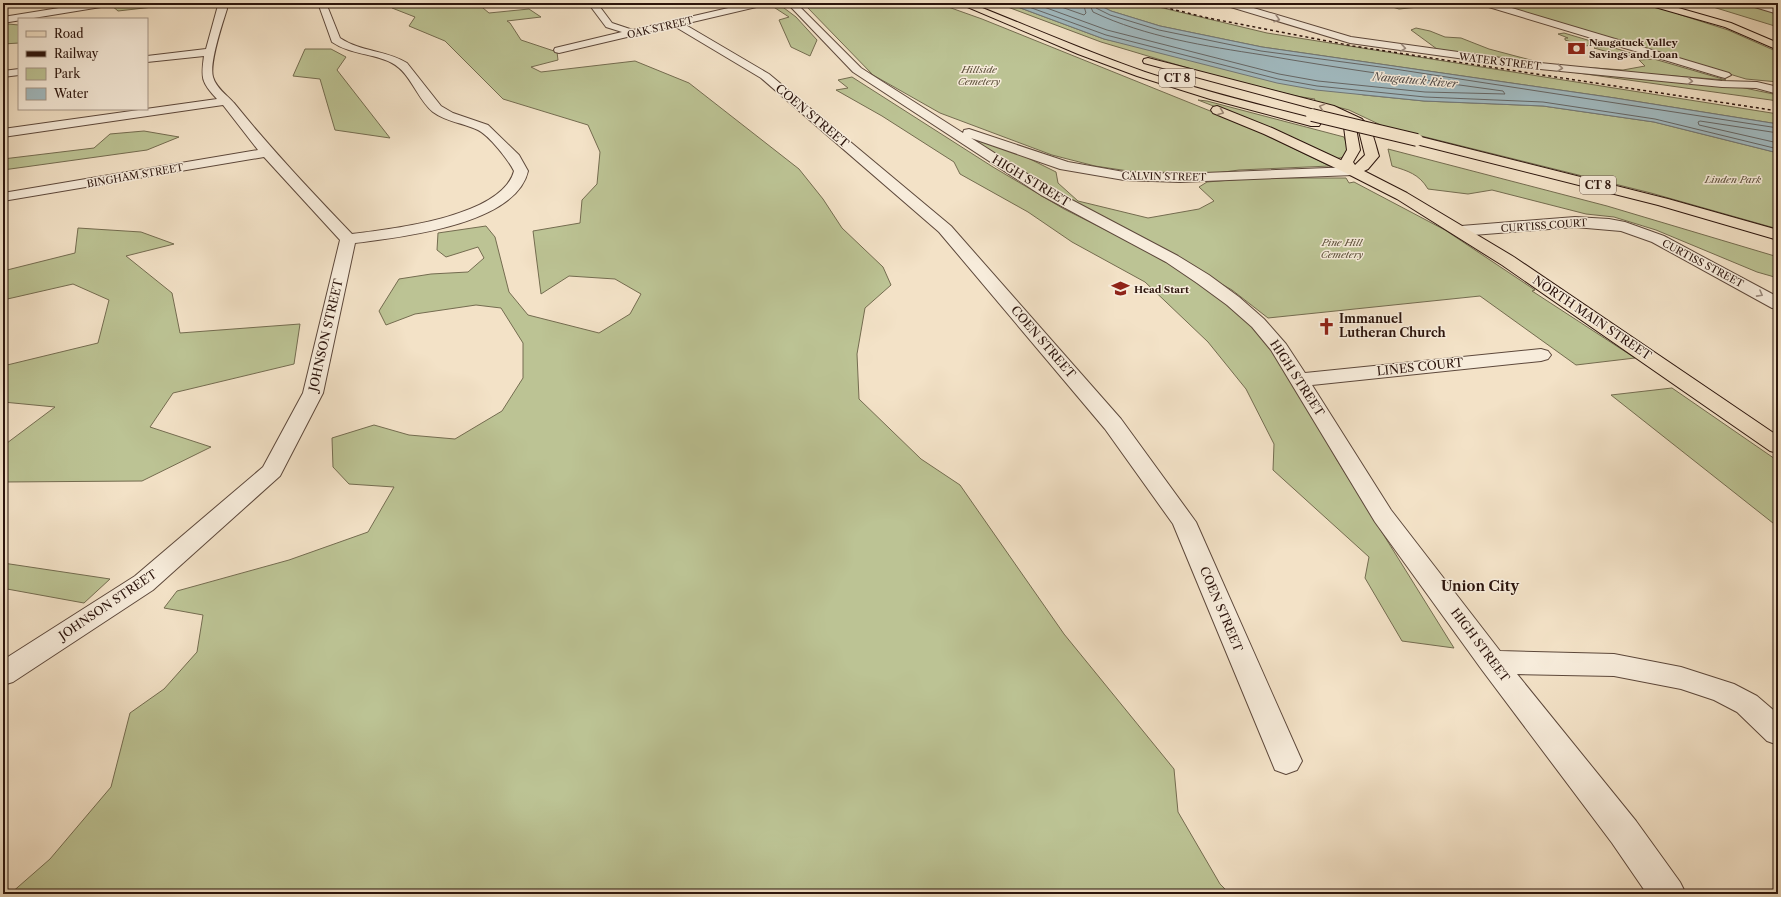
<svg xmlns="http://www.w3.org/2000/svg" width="1781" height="897" font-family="'Libre Caslon Text',serif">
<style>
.green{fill:#bcc394;stroke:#746c50}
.water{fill:#a1bac0;stroke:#727878}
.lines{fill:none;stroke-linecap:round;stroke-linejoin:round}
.shore{stroke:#666766;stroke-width:1}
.minor-casing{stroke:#5d483b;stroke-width:2}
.major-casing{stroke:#2b140c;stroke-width:2}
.highway-casing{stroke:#2b140c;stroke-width:2}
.minor{fill:#f7ecdb;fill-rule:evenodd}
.major{fill:#f3e2c7;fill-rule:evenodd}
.highway{fill:#f3e2c7;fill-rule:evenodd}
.rail{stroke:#2b140c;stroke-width:1.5;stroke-dasharray:3 3;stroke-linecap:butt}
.highway-bridge-casing{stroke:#2b140c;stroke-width:14;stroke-linecap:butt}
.highway-bridge{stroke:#f3e2c7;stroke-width:12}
.oneway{stroke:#9b8b7e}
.oneway2{stroke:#998573}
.labels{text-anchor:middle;stroke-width:3;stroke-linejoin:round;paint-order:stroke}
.far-street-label{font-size:10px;fill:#2b140c;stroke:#f7ecdb}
.far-poi-label{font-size:10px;font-weight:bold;fill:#2b140c;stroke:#f7ecdb;text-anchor:start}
.far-park-label{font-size:10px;font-style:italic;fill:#5e513c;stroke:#f7ecdb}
.shield{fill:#f7ecdb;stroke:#68554a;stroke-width:1}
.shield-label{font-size:11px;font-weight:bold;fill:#2b140c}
.far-water-label{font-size:11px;font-style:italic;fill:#544e4b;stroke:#f7ecdb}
.street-label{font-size:12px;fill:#2b140c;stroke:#f7ecdb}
.poi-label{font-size:12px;font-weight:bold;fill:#2b140c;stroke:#f7ecdb;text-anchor:start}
.quarter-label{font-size:14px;font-weight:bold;fill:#2b140c;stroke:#f7ecdb}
</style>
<rect width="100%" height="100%" fill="#f3e2c7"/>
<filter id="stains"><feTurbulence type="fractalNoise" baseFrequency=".005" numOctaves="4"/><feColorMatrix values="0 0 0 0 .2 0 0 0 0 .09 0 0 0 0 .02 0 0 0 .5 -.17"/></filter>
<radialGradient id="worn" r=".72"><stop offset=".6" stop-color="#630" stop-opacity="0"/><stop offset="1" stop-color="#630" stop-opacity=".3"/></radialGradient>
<path class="green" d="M 120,3 L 188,3 L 118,11 L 111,5 Z
M 391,3 L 477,3 L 489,13 L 529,9 L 541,17 L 507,21 L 510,23 L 521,40 L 557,52 L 558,60 L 531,67 L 541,72 L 635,61 L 689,83 L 799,169 L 823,199 L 842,228 L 883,267 L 891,285 L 865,308 L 857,354 L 859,399 L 921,459 L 960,485 L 1064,634 L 1174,769 L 1178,812 L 1220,884 L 1230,894 L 10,894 L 50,859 L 111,787 L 130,713 L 164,689 L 197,652 L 203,615 L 164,608 L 177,591 L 289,560 L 368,532 L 394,487 L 349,484 L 333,467 L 332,438 L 374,425 L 409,435 L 455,439 L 502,411 L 523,378 L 523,343 L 501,308 L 476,305 L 415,314 L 386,325 L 379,311 L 399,279 L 431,274 L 468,272 L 484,258 L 478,247 L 446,257 L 437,250 L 438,233 L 486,226 L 495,237 L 509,292 L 528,315 L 599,333 L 630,314 L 641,294 L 615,279 L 569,276 L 541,294 L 533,231 L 580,223 L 582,200 L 597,184 L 600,152 L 588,125 L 503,99 L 445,41 L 409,26 L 415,17 L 392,8 Z
M 857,3 L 937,3 L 982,19 L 1245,125 L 1330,166 L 1239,170 L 1216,173 L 1135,172 L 1095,166 L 1052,155 L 940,113 L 873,75 L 806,6 Z
M 997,3 L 1007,3 L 1104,39 L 1364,95 L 1424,101 L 1543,106 L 1654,122 L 1778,153 L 1778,229 L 1651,193 L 1385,127 L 1349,110 L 1314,101 L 1315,99 L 1296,96 L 1208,74 L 1101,42 Z
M 1095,3 L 1142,3 L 1267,33 L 1778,114 L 1778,124 L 1615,98 L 1262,47 L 1160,26 L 1111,11 Z
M 1379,3 L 1432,3 L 1439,5 L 1399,9 Z
M 1483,3 L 1651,3 L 1686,13 L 1678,14 L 1728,30 L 1778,52 L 1778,82 L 1746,79 L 1567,25 Z
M 1700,3 L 1746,3 L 1778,14 L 1778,27 Z
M 780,5 L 796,17 L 817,40 L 810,56 L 791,47 L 779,20 L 789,17 L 772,6 Z
M 8,24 L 19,25 L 19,43 L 3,44 L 3,25 Z
M 1416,28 L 1430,31 L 1445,37 L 1461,38 L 1489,49 L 1542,63 L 1441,52 L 1411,30 Z
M 1564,33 L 1601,44 L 1585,46 L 1565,40 L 1565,38 L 1568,38 L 1558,34 Z
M 1608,46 L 1640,56 L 1619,55 L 1594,48 Z
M 305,49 L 331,49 L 346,57 L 337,70 L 390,138 L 335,130 L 320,79 L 293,76 Z
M 1654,59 L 1726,80 L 1582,69 L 1595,68 L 1623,70 L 1645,66 L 1639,60 Z
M 1564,71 L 1740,87 L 1778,95 L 1778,101 Z
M 852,77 L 993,167 L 1064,209 L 1164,259 L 1205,284 L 1254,325 L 1286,369 L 1337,460 L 1454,648 L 1402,641 L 1365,578 L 1369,557 L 1273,470 L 1274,444 L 1246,389 L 1208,342 L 1145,282 L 1072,242 L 1028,212 L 960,174 L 954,162 L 882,116 L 836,90 L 848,88 L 838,80 Z
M 1198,100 L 1207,101 L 1344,137 L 1348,148 L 1343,157 L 1336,159 L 1244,118 Z
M 144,131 L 179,137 L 147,150 L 3,170 L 3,159 L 94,148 L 110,134 Z
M 970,138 L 1020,154 L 1056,172 L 1058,183 L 1078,201 L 1148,218 L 1199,209 L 1214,201 L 1199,187 L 1207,182 L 1255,178 L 1346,178 L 1349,183 L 1354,182 L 1445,230 L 1535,290 L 1532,291 L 1635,358 L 1576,365 L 1480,296 L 1268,318 L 1232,290 L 1115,223 L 1041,185 Z
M 1388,149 L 1607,206 L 1778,257 L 1778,278 L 1757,272 L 1656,230 L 1614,217 L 1586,214 L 1492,190 L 1468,194 L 1428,189 C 1419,174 1408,171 1392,166 Z
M 78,228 L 141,232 L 174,244 L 126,256 L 172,293 L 180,333 L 300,324 L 294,364 L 173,393 L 150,427 L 211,447 L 142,481 L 3,482 L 3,446 L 55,407 L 3,402 L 3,366 L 98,343 L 109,300 L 73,284 L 3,300 L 3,271 L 75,253 Z
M 1672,388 L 1778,461 L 1778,527 L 1611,395 Z
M 3,563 L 110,579 L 84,603 L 7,589 L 3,591 Z"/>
<path class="water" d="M 1007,3 L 1095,3 L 1111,11 L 1160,26 L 1262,47 L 1615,98 L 1778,124 L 1778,153 L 1654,122 L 1543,106 L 1424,101 L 1316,90 L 1277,83 L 1104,39 Z"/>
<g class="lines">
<path class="shore" d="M 1018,3 L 1106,35 L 1278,79 L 1317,86 L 1425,97 L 1543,102 L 1655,119 L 1778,149
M 1033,3 L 1107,30 L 1279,74 L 1318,81 L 1425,92 L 1505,94 L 1503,91 C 1423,80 1343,69 1263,55 C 1205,46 1146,37 1093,12 L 1089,3
M 1050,3 L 1084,15 L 1086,13 L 1083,3
M 1094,3 L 1096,8 L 1110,15 L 1159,30 L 1261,51 L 1388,68 L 1778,128
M 1778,133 L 1700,121 L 1698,122 L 1699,125 L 1778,143"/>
<defs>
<path id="minor" d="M 90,3 L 111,3 L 107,6 L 3,23 L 3,17 Z
M 218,3 L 226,3 L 227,9 C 222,25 209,63 213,77 C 216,88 227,95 234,103 C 271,149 311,191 352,234 C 392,229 502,217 514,171 C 509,161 489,135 478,130 C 464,123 446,122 433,112 C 417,99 411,73 392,63 C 373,53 351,55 332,42 L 318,3 L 326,3 L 340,38 C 361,52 386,50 407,63 L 441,106 L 453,113 L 488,125 L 519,155 L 528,171 C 516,225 400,237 355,243 L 323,393 L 280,476 L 153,590 L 13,682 L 3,685 L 3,660 L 135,576 L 263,467 L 303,393 L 340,240 L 264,157 L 3,201 L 3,193 L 258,150 L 223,105 L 3,137 L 3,129 L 217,99 C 201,82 201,78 204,56 L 147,62 L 147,56 L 206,49 L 217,9 Z
M 588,3 L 597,3 L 612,23 L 633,30 L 750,3 L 766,3 L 765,5 L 684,24 L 769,74 L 951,226 L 1121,419 L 1196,522 L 1302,761 L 1297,770 L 1286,774 L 1275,770 L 1173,524 L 1105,429 L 939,232 L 761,78 L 674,26 L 559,53 L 555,52 L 554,50 L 555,48 L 622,32 L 606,27 Z
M 787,3 L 796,3 L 861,68 L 963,133 L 964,130 L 969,129 L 1068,162 L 1124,172 L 1180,174 L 1353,167 L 1358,168 L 1360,171 L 1358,174 L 1353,175 L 1180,182 L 1124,180 L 1060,169 L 971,138 L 1051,189 L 1178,256 L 1209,275 L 1239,297 L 1264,319 L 1286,344 L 1305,373 L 1541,349 L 1548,351 L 1551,355 L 1548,359 L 1541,361 L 1312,385 L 1391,510 L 1500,651 L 1614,654 L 1681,667 L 1734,684 L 1757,696 L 1778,714 L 1778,745 L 1767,741 L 1737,712 L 1714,700 L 1681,689 L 1614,676 L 1517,674 L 1636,821 L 1680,882 L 1686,894 L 1647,894 L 1612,843 L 1482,670 L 1375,522 L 1271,350 L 1252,327 L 1227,305 L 1197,283 L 1166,262 L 1041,195 L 853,72 Z
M 1223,3 L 1237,3 L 1351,37 L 1530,62 L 1722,81 L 1757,82 L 1778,87 L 1778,94 L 1756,88 L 1722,87 L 1530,68 L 1350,43 L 1224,5 Z
M 1481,3 L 1495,3 L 1729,73 L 1731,75 L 1725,78 L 1721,77 L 1482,5 Z
M 1747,3 L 1761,3 L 1778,8 L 1778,14 L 1748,5 Z
M 19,69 L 19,75 L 3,77 L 3,71 Z
M 1575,217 L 1609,219 L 1625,222 L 1664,236 L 1778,297 L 1778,309 L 1772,308 L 1652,242 L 1621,231 L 1575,227 L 1461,236 L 1455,234 L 1453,231 L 1455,228 L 1461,226 Z"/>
<path id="major" d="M 1647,3 L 1661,3 L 1731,23 L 1778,43 L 1778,50 L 1725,27 L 1648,5 Z
M 1358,118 C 1372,122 1375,144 1379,156 L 1368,169 L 1364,171 L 1407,193 L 1514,257 L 1778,436 L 1778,453 L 1770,451 L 1502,265 L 1397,199 L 1348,174 L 1339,164 L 1347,150 L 1344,127 L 1354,119 ZM 1356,128 L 1359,131 L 1365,155 L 1355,165 L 1353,162 L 1360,150 Z"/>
<path id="highway" d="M 958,3 L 970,3 C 1028,26 1085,51 1145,72 C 1202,91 1261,105 1319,120 L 1321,123 L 1319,126 L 1311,126 L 1210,99 L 1137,76 L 1078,54 Z
M 1148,58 L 1334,106 L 1362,119 L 1364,122 L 1362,125 L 1354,125 L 1326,112 L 1144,63 L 1143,61 L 1144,59 Z
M 1217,106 L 1272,128 L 1358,168 L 1360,171 L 1358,174 L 1348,174 L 1264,134 L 1213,113 L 1211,110 L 1213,107 Z
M 1417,136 L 1668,199 L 1778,230 L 1778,240 L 1658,205 L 1412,143 L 1411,140 L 1412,137 Z"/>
</defs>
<use href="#minor" class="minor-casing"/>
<use href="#major" class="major-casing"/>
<use href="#highway" class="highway-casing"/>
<use href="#minor" class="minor"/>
<use href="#major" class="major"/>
<use href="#highway" class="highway"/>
<path class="rail" d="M 1147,3 L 1208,18 L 1353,46 L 1778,111"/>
<defs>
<path id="highway-bridge" d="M 1312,115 L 1417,140"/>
</defs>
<use href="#highway-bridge" class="highway-bridge-casing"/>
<use href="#highway-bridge" class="highway-bridge"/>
</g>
<defs><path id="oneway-chevron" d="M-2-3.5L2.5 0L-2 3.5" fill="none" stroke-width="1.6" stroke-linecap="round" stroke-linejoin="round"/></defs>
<g class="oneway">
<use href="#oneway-chevron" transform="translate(1277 19) rotate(17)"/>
<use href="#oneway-chevron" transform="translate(1403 48) rotate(9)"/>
<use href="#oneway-chevron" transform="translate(1560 68) rotate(6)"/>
<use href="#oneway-chevron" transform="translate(1690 81) rotate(5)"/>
<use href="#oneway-chevron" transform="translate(1760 294) rotate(29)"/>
</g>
<g class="oneway2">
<use href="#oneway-chevron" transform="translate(1322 107) rotate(-165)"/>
<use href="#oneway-chevron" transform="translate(1221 112) rotate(21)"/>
</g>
<defs>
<symbol id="bank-bare" viewBox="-9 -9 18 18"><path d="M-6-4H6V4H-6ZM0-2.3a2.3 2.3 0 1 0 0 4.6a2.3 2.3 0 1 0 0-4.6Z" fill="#8f2418" stroke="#f7ecdb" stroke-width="2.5" paint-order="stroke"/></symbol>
<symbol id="school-bare" viewBox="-9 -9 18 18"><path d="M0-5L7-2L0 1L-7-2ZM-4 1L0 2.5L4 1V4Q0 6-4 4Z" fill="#8f2418" stroke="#f7ecdb" stroke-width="2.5" paint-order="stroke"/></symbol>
<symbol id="church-bare" viewBox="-9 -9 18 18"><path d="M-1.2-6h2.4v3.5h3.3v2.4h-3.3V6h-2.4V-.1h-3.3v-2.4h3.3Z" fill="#8f2418" stroke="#f7ecdb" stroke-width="2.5" paint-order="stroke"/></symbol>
</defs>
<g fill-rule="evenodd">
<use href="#bank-bare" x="1564" y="36" width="25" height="25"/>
<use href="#school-bare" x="1108" y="276" width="25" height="25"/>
<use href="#church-bare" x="1314" y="314" width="25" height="25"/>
</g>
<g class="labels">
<g class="far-street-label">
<text transform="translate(660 27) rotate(-13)" y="4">OAK STREET</text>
<text transform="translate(1500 61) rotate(7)" y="4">WATER STREET</text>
<text transform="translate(135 175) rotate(-10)" y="4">BINGHAM STREET</text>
<text transform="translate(1164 176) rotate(1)" y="4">CALVIN STREET</text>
<text transform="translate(1544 225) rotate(-4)" y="4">CURTISS COURT</text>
<text transform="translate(1703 263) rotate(28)" y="4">CURTISS STREET</text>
</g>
<g class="far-poi-label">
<text x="1589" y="46">Naugatuck Valley<tspan x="1589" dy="12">Savings and Loan</tspan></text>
<text x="1134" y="293">Head Start</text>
</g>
<g class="far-park-label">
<text x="979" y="73">Hillside<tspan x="979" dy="12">Cemetery</tspan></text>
<text x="1733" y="183">Linden Park</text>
<text x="1342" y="246">Pine Hill<tspan x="1342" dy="12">Cemetery</tspan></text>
</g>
<g class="shield">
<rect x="1159" y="69" width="36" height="18" rx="3"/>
<rect x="1580" y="176" width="36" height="18" rx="3"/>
</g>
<g class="shield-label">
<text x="1177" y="82">CT 8</text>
<text x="1598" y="189">CT 8</text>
</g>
<g class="far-water-label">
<text transform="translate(1415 80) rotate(5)" y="4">Naugatuck River</text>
</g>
<g class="street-label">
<text transform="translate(812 116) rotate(40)" y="4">COEN STREET</text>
<text transform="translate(1031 181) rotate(31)" y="4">HIGH STREET</text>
<text transform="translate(1592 318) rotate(34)" y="4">NORTH MAIN STREET</text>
<text transform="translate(326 335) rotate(-77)" y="4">JOHNSON STREET</text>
<text transform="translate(1043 342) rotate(49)" y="4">COEN STREET</text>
<text transform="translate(1420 367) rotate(-6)" y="4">LINES COURT</text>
<text transform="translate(1297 378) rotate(57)" y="4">HIGH STREET</text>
<text transform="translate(108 605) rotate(-34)" y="4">JOHNSON STREET</text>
<text transform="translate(1221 609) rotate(67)" y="4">COEN STREET</text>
<text transform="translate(1480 645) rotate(53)" y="4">HIGH STREET</text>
</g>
<g class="poi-label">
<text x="1339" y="323">Immanuel<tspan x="1339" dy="14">Lutheran Church</tspan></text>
</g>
<g class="quarter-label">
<text x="1480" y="591">Union City</text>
</g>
</g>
<rect width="1781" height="897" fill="none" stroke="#f3e2c7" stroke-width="16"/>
<rect x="4" y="4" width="1773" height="889" fill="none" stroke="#2b140c" stroke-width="2"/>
<rect x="8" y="8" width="1765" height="881" fill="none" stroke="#2b140c"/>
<rect x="18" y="18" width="130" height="92" fill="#f7ecdb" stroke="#a59688"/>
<rect x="26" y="31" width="20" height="6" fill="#f3e2c7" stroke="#a59688"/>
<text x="54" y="38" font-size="12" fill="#2b140c">Road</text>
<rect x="26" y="51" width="20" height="6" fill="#2b140c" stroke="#a59688"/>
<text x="54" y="58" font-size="12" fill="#2b140c">Railway</text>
<rect x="26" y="68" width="20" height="12" fill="#bcc394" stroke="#a59688"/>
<text x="54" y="78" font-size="12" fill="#2b140c">Park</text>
<rect x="26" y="88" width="20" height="12" fill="#a1bac0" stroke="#a59688"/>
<text x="54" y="98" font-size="12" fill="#2b140c">Water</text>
<rect width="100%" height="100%" filter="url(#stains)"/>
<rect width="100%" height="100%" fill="url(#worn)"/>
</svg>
